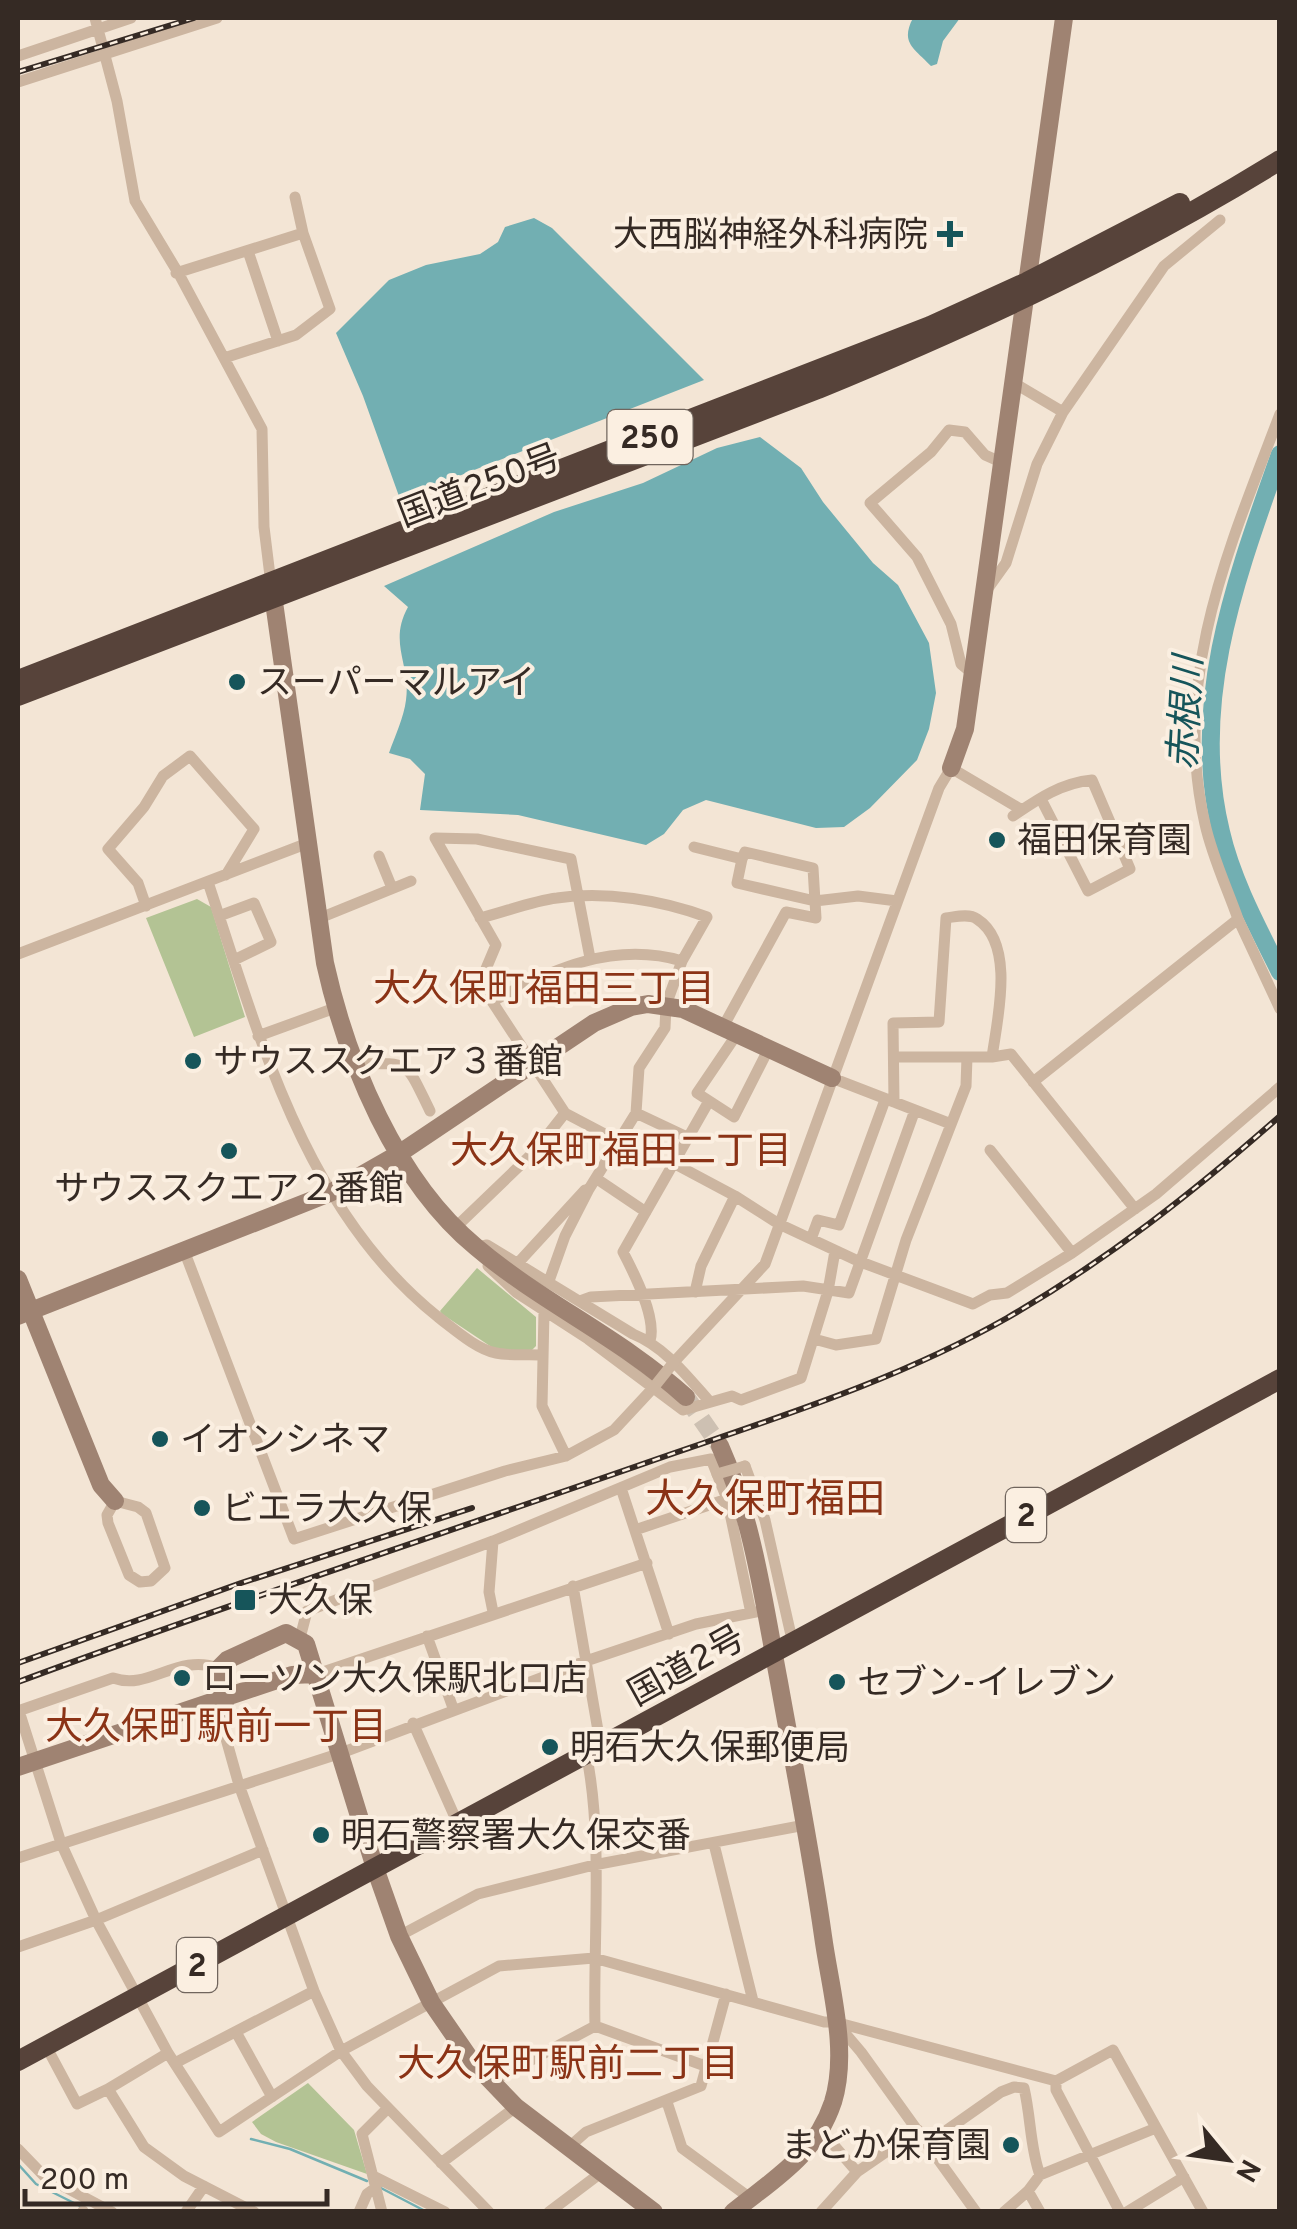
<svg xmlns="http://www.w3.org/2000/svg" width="1297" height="2229" font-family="Overpass,'Noto Sans JP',sans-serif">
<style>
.green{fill:#b3c394}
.water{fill:#72afb2}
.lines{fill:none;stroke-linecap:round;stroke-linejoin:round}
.stream{stroke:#72afb2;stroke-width:2.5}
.river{stroke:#72afb2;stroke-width:18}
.secondary-tunnel{stroke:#cdc0b2;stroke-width:18;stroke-dasharray:18 9;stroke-linecap:butt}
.street{stroke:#ccb5a0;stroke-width:11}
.secondary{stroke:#9f8372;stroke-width:18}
.highway{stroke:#57433a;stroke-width:20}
.rail-casing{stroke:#352a24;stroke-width:6}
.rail{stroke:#fbefe1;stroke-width:2.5;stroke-dasharray:8;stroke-linecap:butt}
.street-bridge{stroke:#ccb5a0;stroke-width:11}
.poi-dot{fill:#16555a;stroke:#fbefe1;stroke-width:4}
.labels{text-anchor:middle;stroke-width:8;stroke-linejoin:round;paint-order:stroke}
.shield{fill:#fbefe1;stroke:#70655d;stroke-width:2.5}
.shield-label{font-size:32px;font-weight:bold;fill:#352a24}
.poi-label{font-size:35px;fill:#352a24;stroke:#fbefe1;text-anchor:start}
.street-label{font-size:35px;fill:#352a24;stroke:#fbefe1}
.water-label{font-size:38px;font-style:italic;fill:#16555a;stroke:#fbefe1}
.neighbourhood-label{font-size:38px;fill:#8b3316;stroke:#fbefe1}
.quarter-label{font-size:40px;fill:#8b3316;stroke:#fbefe1}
</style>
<rect width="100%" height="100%" fill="#f3e5d5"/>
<path class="green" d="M 197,899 L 211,907 L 245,1017 L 194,1037 L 146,918 Z
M 477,1268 L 536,1317 L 536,1346 L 532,1350 L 496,1350 L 442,1314 L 440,1311 Z
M 308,2083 L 354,2130 L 367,2174 L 276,2142 L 261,2134 L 252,2122 Z"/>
<path class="water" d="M 913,18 L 960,18 L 943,41 L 937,64 L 931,66 C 914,48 900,43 913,18 Z
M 534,218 L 552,228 L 704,380 L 400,499 L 363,396 L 336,333 L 389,280 L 426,265 L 480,254 L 498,242 L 505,227 Z
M 760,437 L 801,468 L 823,502 L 873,563 L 898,585 L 929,643 L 936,693 L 929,729 L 917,760 L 870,808 L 844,827 L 816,828 L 706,800 L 683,810 L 664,834 L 646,845 L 518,815 L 420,810 L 425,774 L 410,759 L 389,753 C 395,736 404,717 406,700 C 411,664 388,643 408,607 L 384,586 L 554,512 L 643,483 L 717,448 Z"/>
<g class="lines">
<path class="stream" d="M 251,2139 L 290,2149 L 367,2181
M 18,2164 L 36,2184 L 80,2206
M 379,2187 L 427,2212"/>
<path class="river" d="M 1280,454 C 1237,576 1189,701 1221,832 C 1232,880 1258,928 1280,972"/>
<path class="secondary-tunnel" d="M 686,1397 L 720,1446"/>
<path class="street" d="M 95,18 L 117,101 L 135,201 L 180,276 L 262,429 L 264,527 L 271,584
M 18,56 L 131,18
M 18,82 L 217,18
M 295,197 L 303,233
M 248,251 L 278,341
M 176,273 L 303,233 L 330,309 L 296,335 L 224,358
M 1014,383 L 1063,412 L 1164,266 L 1220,220
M 986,591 L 1006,563 L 1037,464 L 1063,412
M 973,674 L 961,664 L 951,624 L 917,557 L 870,503 L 931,452 L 949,430 L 965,432 L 985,455 L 1003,463
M 1013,816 C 1038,799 1061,783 1092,780 L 1130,869 L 1088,891 L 1041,799
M 694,847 L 742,859 L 745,852 L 813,868 L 816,918 L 786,912 L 723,1027
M 379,856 L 392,888
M 742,859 L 737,883 L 815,901 L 858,896 L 897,901
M 208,882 C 259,1036 305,1211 438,1317 C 454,1329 476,1349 496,1353 C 510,1356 527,1354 542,1355
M 146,906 L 138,883 L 108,849 L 144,807 L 163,776 L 190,756 L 254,829 L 226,875
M 219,916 L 254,903 L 271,942 L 234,960
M 320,918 L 411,881
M 480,918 C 505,912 532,901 557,898 C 606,891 661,900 707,917 L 682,961 L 666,1005 L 665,1028 L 639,1068 L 636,1113 L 589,1189 L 565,1236 L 549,1281
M 1238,919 C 1227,888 1212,856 1205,824 C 1171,678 1229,548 1280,414
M 18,954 L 308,843
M 590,958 L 571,859 L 477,839 L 435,838 L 496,945 L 480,983 L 565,1113 L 620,1142
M 493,1001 C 552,969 614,941 682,961
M 737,1034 L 697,1093 L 734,1117 L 769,1048
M 258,1036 L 335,1008
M 992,1057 L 1011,1054 L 1135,1209
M 355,1064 C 412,1063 405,1060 430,1111
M 832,1078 L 951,1124
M 1033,1082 L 1238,919 L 1280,1009
M 894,1102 L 893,1023 L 939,1022 L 946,918 C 955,917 969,913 977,919 C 1016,944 997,1020 992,1057 L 895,1057
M 636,1113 L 689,1138
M 990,1150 L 1072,1253
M 675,1164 L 735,1196 L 779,1224 L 858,1261 L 973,1304 L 990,1295 L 1007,1293 L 1072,1253 L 1156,1194 L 1280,1087
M 597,1179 L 646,1212
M 456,1227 L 535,1151 L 565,1113
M 811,1239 L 818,1220 L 839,1225 L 885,1100
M 477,1247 L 487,1245 L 633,1334 C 665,1347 687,1376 710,1402
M 185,1253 L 294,1539 L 505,1471 L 566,1456 L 614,1430 L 654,1387
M 518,1263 L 585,1190
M 488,1266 L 517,1293 L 588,1339 L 683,1410 L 732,1396 L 741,1400 L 801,1378 L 828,1291 L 835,1251
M 695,1292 L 701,1266 L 735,1196
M 580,1301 L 591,1297 L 803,1286 L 849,1293 L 915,1110
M 544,1311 L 542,1406 L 566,1456
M 814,1339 L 836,1345 L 876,1339 L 906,1240 L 966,1086 L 967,1057
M 650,1341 C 657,1318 634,1273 623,1252 L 709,1101
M 674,1362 L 765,1264 L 939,788 L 951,768 L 1022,810
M 745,1466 L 765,1520 L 793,1644
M 621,1488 L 669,1634
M 115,1501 L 138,1507 L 146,1513 L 165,1568 L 151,1581 L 140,1582 L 129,1575 L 108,1523 L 107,1515 Z
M 635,1530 L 727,1499
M 573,1586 L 601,1748
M 493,1612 L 489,1592 L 493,1541
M 427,1636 L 453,1708
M 300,1638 L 307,1611 L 493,1541 L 670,1467 L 711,1459 L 727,1499 L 751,1613
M 317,1674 L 647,1563
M 216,1703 L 239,1785 L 314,1991 L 341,2051 L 367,2086 L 489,2212
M 18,1711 L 113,1678 C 150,1691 176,1653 219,1668
M 19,1711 L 61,1843 L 96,1920 L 168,2053 L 219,2132 L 341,2051 L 499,1966 L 594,1958 L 824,2022 L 835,2022 L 1056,2081 L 1113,2050 L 1203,2212
M 413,1723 L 458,1824
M 714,1844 L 753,2001
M 18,1858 L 341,1753 L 586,1661 L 696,1624 L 766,1610
M 399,1936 L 478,1894 L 594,1865 L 805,1825
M 18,1947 L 96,1920 L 263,1850
M 838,2025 L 861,2052 L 976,2212
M 595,2026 L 708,2067
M 236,2032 L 272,2097
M 46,2046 L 77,2104 L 108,2089
M 168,2053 L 108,2089 L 144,2147 L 184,2176 L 254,2212
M 175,2063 L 314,1991
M 492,2081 L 595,2026 C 593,1943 603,1838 587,1758
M 1056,2081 L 1056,2090 L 1120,2212
M 667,2102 L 682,2148 L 750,2198
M 820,2129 L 857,2172 L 821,2212
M 927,2144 L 1001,2092 L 1014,2087 L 1024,2088 C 1031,2117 1030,2148 1040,2175
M 569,2147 L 586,2132 L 701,2086 L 726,1994
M 18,2149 L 44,2176 L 112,2212
M 441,2163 L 516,2107
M 857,2172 L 918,2130
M 373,2176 L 445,2212
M 1028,2191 L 1040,2212
M 83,2212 L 83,2211
M 186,2212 L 204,2186
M 359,2212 L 367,2194 L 374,2189
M 382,2212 L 362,2134 L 388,2108
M 549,2212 L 602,2172
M 1004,2212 L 1028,2191 L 1040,2175 L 1156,2128
M 1127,2212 L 1184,2177"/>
<path class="secondary" d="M 272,588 L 325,963 C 347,1062 396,1181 476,1247 C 542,1303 620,1337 686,1397
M 951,768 L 965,729 L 1064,18
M 18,1279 L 101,1485 L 115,1501
M 18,1316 L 330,1193 L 400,1153 L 594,1023 L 631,1007 L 648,1004 L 683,1009 L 832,1078
M 720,1446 C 753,1520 764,1603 779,1682 C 794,1766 811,1851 823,1936 C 830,1988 849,2050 833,2102 C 815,2156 775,2178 733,2212
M 226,1700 L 219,1668 L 227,1660 L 286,1633 L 306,1644 L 375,1868 L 399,1936 L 431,2002 L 471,2060 L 516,2107 L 654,2212
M 18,1767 L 292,1675 L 317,1674"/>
<path class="highway" d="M 18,680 L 930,326 L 1027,282 L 1180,203
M 18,696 L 818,389 C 978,323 1133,251 1280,160
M 18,2061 C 439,1836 860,1609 1280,1379"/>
<defs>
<path id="rail" d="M 18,72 L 194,18
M 18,1663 L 241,1583 L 472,1508
M 18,1682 C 222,1606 430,1538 637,1466 C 762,1422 891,1384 1007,1318 C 1106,1261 1194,1192 1280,1116"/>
</defs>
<use href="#rail" class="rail-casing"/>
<use href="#rail" class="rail"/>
<path class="street-bridge" d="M 654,1387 L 674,1362
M 717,1474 L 745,1466"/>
</g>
<g class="poi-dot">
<path d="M945 219h10v10h10v10h-10v10h-10v-10h-10v-10h10z"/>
<circle cx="237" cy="682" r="10"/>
<circle cx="997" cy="840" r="10"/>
<circle cx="193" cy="1061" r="10"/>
<circle cx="229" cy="1151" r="10"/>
<circle cx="160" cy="1439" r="10"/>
<circle cx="202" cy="1508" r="10"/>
<rect x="233" y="1588" width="24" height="24" rx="5"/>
<circle cx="182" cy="1678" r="10"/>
<circle cx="837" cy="1682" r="10"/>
<circle cx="550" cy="1747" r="10"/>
<circle cx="321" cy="1835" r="10"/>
<circle cx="1011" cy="2145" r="10"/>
</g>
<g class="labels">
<g class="shield">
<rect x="607.5" y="410" width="85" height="54" rx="8"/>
<rect x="1006" y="1488" width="40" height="54" rx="8"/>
<rect x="177" y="1938" width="40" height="54" rx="8"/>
</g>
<g class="shield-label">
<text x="650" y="448">250</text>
<text x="1026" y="1526">2</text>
<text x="197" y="1976">2</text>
</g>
<g class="poi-label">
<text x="928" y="246" text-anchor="end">大西脳神経外科病院</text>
<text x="257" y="694">スーパーマルアイ</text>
<text x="1017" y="852">福田保育園</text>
<text x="213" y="1073">サウススクエア３番館</text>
<text x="229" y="1200" text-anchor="middle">サウススクエア２番館</text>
<text x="180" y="1451">イオンシネマ</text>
<text x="222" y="1520">ビエラ大久保</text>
<text x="268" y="1612">大久保</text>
<text x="202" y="1690">ローソン大久保駅北口店</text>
<text x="857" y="1694">セブン-イレブン</text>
<text x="570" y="1759">明石大久保郵便局</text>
<text x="341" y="1847">明石警察署大久保交番</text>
<text x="991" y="2157" text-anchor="end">まどか保育園</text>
</g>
<g class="street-label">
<text transform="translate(479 485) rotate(-21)" y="12">国道250号</text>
<text transform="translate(686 1665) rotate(-29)" y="12">国道2号</text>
</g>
<g class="water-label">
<text transform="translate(1185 713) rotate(-87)" y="13">赤根川</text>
</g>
<g class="neighbourhood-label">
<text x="544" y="1001">大久保町福田三丁目</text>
<text x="621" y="1163">大久保町福田二丁目</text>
<text x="216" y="1739">大久保町駅前一丁目</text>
<text x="568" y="2076">大久保町駅前二丁目</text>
</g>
<g class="quarter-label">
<text x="765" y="1512">大久保町福田</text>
</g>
</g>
<rect width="1297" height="2229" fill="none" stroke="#352a24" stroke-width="40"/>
<g transform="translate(1227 2159) rotate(119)" stroke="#fbefe1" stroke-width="8" paint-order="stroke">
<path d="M0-8L18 38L0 25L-18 38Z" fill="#352a24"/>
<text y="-15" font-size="28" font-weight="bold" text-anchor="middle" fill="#352a24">N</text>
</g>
<path d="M25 2189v15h302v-15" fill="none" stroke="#352a24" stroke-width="5"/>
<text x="40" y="2189" font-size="30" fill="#352a24" stroke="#fbefe1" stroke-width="8" paint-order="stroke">200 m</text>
</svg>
